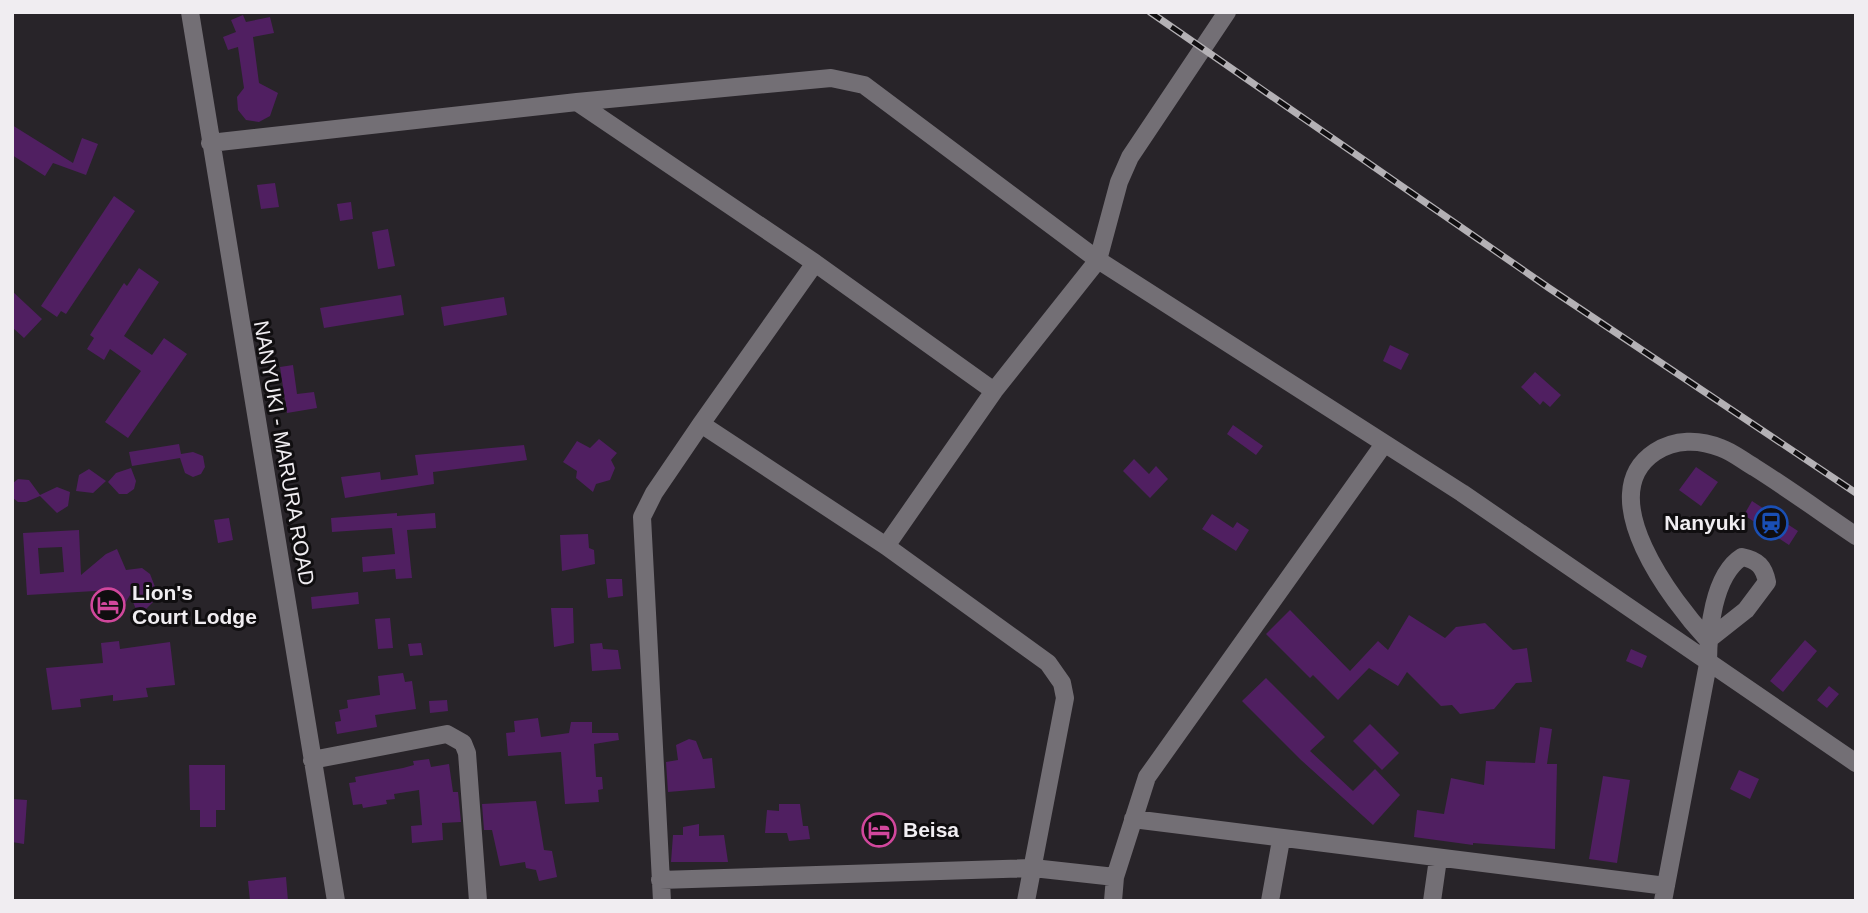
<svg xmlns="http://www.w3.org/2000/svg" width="1868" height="913" font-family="Arial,sans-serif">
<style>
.building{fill:#501f61;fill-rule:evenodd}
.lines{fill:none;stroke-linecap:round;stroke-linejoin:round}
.minor{stroke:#736f75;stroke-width:18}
.rail-casing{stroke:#b4b1b5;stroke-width:7}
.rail{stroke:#100e10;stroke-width:4.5;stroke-dasharray:13;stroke-linecap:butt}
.labels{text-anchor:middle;stroke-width:6;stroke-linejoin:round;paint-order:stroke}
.street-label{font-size:21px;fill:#f0edf1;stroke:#100e10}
.poi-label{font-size:21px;font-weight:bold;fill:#f0edf1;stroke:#100e10;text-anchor:start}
</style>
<rect width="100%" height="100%" fill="#282429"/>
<path class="building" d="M 243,15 L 246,22 L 270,17 L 274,33 L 253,37 L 259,83 L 278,93 L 270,116 L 259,122 L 246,120 L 238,110 L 237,97 L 244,88 L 238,47 L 228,50 L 223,37 L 236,32 L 231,20 Z
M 12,125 L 73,163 L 82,138 L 98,144 L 86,175 L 53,163 L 45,176 L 12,155 Z
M 275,183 L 279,207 L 261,209 L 257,185 Z
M 114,196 L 135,211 L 66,314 L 61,311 L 57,317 L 41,306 Z
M 351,202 L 353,219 L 340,221 L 337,204 Z
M 388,229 L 395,266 L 378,269 L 372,232 Z
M 139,268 L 159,282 L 124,336 L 152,355 L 164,338 L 187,354 L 128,438 L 105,422 L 141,371 L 110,349 L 104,360 L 87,349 L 94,338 L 90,335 L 124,283 L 127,286 Z
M 12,291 L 42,319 L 24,338 L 12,327 Z
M 401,295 L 404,315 L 324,328 L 320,308 Z
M 504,297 L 507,315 L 444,326 L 441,307 Z
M 1390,345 L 1409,354 L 1401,370 L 1383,361 Z
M 293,365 L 297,394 L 314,392 L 317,408 L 287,413 L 280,367 Z
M 1535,372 L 1561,395 L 1550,407 L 1543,401 L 1540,405 L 1521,387 Z
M 1233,425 L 1263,446 L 1256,455 L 1227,434 Z
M 599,439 L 617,453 L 611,460 L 615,468 L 610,480 L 596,484 L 593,492 L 576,478 L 577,471 L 563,462 L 577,441 L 590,448 Z
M 179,444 L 181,454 L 193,452 L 203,456 L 205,467 L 201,474 L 193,477 L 185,473 L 180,458 L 132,466 L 129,452 Z
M 524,445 L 527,460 L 433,472 L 434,484 L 345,498 L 341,477 L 380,472 L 381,480 L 418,475 L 415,455 Z
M 1134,459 L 1149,474 L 1156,466 L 1168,479 L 1150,498 L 1123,471 Z
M 1696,467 L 1718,482 L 1701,506 L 1679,490 Z
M 131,468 L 136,481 L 134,489 L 127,494 L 119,494 L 108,482 L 116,473 Z
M 89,469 L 106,481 L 93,493 L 76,491 L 79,475 Z
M 18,479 L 29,480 L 40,495 L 57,487 L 70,492 L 68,506 L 57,513 L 40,496 L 26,502 L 18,502 L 12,497 L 12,484 Z
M 1752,501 L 1798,531 L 1789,545 L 1744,515 Z
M 397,513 L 397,516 L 435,513 L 436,528 L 407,530 L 412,578 L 396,579 L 395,569 L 363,572 L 362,557 L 395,554 L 392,528 L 332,532 L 331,518 Z
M 1212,514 L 1233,528 L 1237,522 L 1249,530 L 1236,551 L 1202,529 Z
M 229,518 L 233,540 L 218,543 L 214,520 Z
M 79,530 L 81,575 L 106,554 L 117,549 L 126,570 L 142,568 L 150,574 L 157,592 L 155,600 L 144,611 L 138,614 L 130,595 L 115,621 L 103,615 L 92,598 L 112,590 L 27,595 L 23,533 ZM 62,547 L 64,572 L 40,574 L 38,548 Z
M 588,534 L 589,548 L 594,550 L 595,564 L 562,571 L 560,535 Z
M 606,579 L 622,579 L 623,596 L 608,598 Z
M 358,592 L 359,604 L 312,609 L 311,597 Z
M 551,608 L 573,608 L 574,643 L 554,647 Z
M 1290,610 L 1350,671 L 1378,641 L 1388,650 L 1409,615 L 1445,638 L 1456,627 L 1485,623 L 1513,650 L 1527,648 L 1532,682 L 1516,683 L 1494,709 L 1460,714 L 1452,705 L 1441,706 L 1407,672 L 1398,686 L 1369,668 L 1338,700 L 1313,675 L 1310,678 L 1266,634 Z
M 390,618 L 393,648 L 378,649 L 375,619 Z
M 1805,640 L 1817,651 L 1783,692 L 1770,681 Z
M 119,641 L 120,649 L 170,642 L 175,685 L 146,688 L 148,697 L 113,701 L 113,695 L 80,699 L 81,707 L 52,710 L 46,668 L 103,663 L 101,643 Z
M 421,643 L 423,655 L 410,656 L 408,644 Z
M 602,643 L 603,649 L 618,650 L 621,669 L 592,671 L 590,644 Z
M 1631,649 L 1647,656 L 1642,668 L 1626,661 Z
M 403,673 L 405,682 L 412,681 L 416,709 L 375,715 L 377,727 L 337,734 L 335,722 L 341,721 L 339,710 L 348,708 L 347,700 L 380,695 L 378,676 Z
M 1266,678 L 1325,737 L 1310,751 L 1353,791 L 1375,769 L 1400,795 L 1373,825 L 1301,760 L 1242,701 Z
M 1829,686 L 1839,694 L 1827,708 L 1817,700 Z
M 447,700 L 448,711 L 430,713 L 429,701 Z
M 538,718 L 541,737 L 569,733 L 571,722 L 592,722 L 592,733 L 618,733 L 619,740 L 594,744 L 596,777 L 602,777 L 603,789 L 598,790 L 599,802 L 565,804 L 561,752 L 508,756 L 506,733 L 515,732 L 514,721 Z
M 1370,724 L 1399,753 L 1382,770 L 1353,741 Z
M 1540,727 L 1552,729 L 1547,764 L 1557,764 L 1555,849 L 1473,843 L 1473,845 L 1414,837 L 1417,810 L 1444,814 L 1451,778 L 1484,785 L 1486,761 L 1535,763 Z
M 689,739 L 696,741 L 703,759 L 712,758 L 715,788 L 668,792 L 666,762 L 678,760 L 676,745 Z
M 429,759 L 431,767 L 449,764 L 453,792 L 458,792 L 461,822 L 442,823 L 443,840 L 412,843 L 411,826 L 422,825 L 419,790 L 394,794 L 395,799 L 386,800 L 387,804 L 363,808 L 362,804 L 353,805 L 349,783 L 356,782 L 355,777 L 403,768 L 414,765 L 413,761 Z
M 189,765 L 225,765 L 225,810 L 216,810 L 216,827 L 200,827 L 200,810 L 190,810 Z
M 1739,770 L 1759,779 L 1750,799 L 1730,789 Z
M 1603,776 L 1630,780 L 1617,863 L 1589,859 Z
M 13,799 L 27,800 L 24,844 L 12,842 Z
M 536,801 L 544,850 L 552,851 L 557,877 L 539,881 L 536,870 L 526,868 L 525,862 L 500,866 L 492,830 L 484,830 L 482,804 Z
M 779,804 L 800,804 L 803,826 L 808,826 L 810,839 L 789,841 L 787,833 L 765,833 L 767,810 L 779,811 Z
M 699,824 L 699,836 L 724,835 L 728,862 L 671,862 L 673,835 L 683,835 L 683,827 Z
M 286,877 L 288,901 L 250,901 L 248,881 Z"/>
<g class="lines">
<path class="minor" d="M 190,12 L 336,901
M 577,102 L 815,263 L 994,391
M 210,143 L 577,102 L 831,78 L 864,85 L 1098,260 L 1462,493 L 1856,763
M 701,424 L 886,546 L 1048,663 L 1062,683 L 1065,698 L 1026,901
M 886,546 L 994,391 L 1098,260 L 1119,182 L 1130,157 L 1227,12
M 1708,640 C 1673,602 1590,495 1655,452 C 1675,439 1699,439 1721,448 C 1733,452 1743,461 1754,467 C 1789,489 1822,513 1856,536
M 312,760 L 447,734 L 463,743 L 467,753 L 478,901
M 1133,819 L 1666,886
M 660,880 L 1033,868 L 1115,877
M 662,901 L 642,517 L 654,493 L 701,424 L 815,263
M 1113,901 L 1115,877 L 1147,777 L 1384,444
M 1270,901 L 1281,840
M 1432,901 L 1438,859
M 1663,901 L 1708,664 C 1708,632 1713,575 1742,557 C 1758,560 1764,567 1767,582 L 1746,610 L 1708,640"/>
<defs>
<path id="rail" d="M 1150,12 L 1549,288 L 1856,493"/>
</defs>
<use href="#rail" class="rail-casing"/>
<use href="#rail" class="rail"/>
</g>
<defs>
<symbol id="station-ring" viewBox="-11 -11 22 22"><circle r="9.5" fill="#100e10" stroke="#1a4fb4" stroke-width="1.5"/><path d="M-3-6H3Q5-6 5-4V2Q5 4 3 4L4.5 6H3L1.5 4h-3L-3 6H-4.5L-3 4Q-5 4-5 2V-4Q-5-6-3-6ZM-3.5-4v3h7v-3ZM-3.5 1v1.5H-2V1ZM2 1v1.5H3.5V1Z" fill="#1a4fb4"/></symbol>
<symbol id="hotel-ring" viewBox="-11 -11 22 22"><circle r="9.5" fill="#100e10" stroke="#d1479c" stroke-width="1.5"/><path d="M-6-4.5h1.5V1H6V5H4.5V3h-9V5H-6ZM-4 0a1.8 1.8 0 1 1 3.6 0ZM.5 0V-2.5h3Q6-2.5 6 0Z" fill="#d1479c"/></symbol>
</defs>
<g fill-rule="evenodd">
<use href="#station-ring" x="1752" y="504" width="38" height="38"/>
<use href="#hotel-ring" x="89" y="586" width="38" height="38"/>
<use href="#hotel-ring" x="860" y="811" width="38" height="38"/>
</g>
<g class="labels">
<g class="street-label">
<text transform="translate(284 453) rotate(80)" y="7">NANYUKI - MARURA ROAD</text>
</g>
<g class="poi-label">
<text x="1746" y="530" text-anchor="end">Nanyuki</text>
<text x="132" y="600">Lion's<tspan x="132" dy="24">Court Lodge</tspan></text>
<text x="903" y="837">Beisa</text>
</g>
</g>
<rect width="1868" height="913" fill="none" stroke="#f0edf1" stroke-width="28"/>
</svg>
